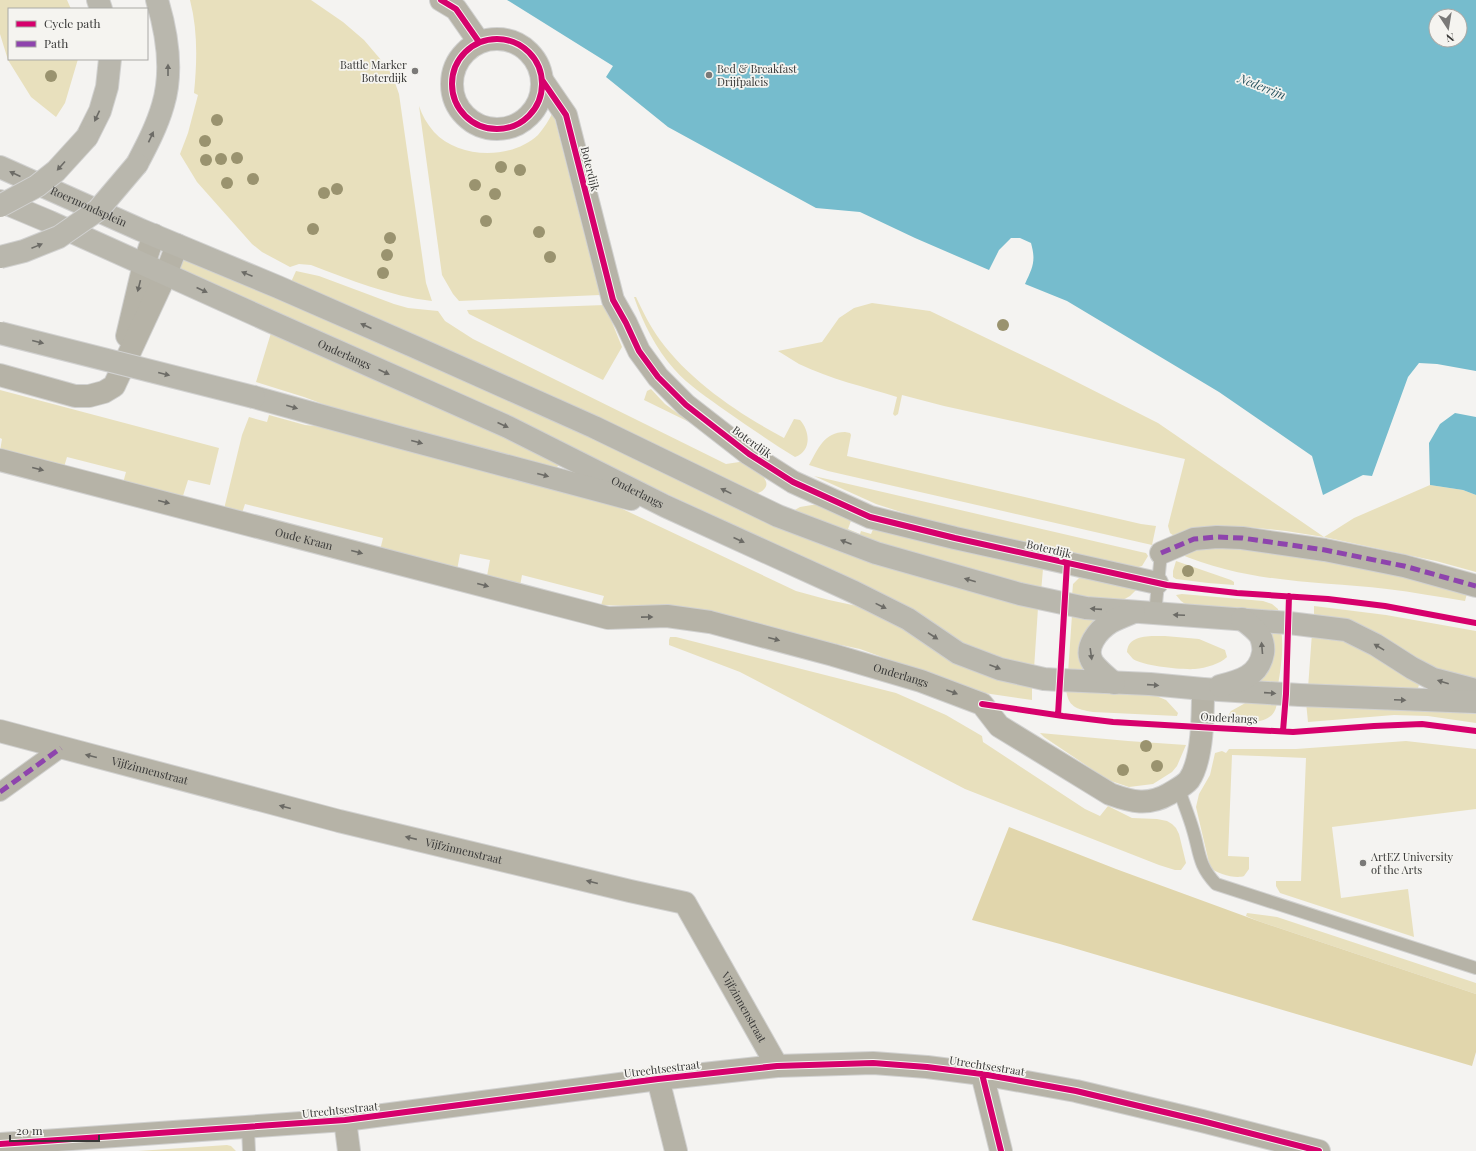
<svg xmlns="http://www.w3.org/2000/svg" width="1476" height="1151" font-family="'Playfair Display',serif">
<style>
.green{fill:#e8e0bd}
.forest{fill:#e1d6ac}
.water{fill:#76bccd;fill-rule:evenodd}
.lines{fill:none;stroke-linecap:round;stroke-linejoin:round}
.service-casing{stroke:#d1d1d0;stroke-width:14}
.pedestrian-casing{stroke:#d1d1d0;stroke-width:20}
.minor-casing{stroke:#d1d1d0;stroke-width:24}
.tertiary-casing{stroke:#d1d1d0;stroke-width:24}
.primary-casing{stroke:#d1d1d0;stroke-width:24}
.service{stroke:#b6b3a7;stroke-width:12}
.pedestrian{stroke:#b6b3a7;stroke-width:18}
.minor{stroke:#b6b3a7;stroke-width:22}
.tertiary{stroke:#b6b3a7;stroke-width:22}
.primary{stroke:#b9b7ad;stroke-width:22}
.primary-bridge-casing{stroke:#d1d1d0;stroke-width:24;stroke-linecap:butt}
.primary-bridge{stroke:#b9b7ad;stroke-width:22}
.quiet{stroke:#8e44ad;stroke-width:5;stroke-dasharray:10 5;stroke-linecap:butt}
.cycleway-casing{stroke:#f5f4f0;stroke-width:8}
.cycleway{stroke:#d6006c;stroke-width:6}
.tree{fill:#9a936f}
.oneway{fill:#6c6b66}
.oneway2{fill:#6a6964}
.poi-dot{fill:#7a7978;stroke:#f5f4f0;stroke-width:1.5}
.labels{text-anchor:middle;stroke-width:3.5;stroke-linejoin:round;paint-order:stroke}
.poi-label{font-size:11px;fill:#383837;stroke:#f5f4f0;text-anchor:start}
.street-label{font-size:11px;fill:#383837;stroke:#f5f4f0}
.water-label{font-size:12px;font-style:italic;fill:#26515d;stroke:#f5f4f0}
</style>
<rect width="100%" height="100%" fill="#f4f3f1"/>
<path class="green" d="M 0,0 L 67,0 L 71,9 L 9,9 L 9,59 L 78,59 L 65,103 L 56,117 L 31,97 L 8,60 L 0,34 Z
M 190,0 L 311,0 L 343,22 L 364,40 L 387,67 L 393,77 L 399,94 L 426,283 L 432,301 C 389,296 351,280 311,265 L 299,264 L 290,267 L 262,252 L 252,244 L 197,182 L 180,154 L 188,133 L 198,95 L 194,93 C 197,62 198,31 190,0 Z
M 419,106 C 422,115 427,124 434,132 C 459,159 511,160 538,135 C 544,128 549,120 553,112 L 600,295 L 459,301 L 453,294 L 442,275 Z
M 186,259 L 463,378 L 1038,608 L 1034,669 L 967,647 L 876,594 L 714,516 L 483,407 L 181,270 L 180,261 Z
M 296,271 L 319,276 L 394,304 L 408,308 L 438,311 L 445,321 L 473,339 L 726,464 L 746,461 C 756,469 781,486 755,494 L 291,282 Z
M 634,297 L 636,297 C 643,312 650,326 660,340 C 690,381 739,414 784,438 L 794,419 L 800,420 C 810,431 812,451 795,457 C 772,443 749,427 726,411 C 708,398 689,386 674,369 C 656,349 643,323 634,297 Z
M 872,303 L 930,311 L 1053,370 L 1158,423 L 1324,537 L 1354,518 L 1430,485 L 1463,490 L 1476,495 L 1476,572 L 1436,561 L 1324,537 L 1286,531 L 1247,527 L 1174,536 L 1170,533 L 1168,526 L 1185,459 L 944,406 L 902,395 L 898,414 L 895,416 L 893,414 L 897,397 C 865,387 830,379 799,364 C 792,360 785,355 778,351 L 822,342 L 839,318 L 854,308 Z
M 605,305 L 622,347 L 603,380 L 469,314 L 467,310 Z
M 271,333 L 558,460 L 559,465 L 557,467 L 553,468 L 347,413 L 304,397 L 256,382 Z
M 651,389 L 665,404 L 691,423 L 644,400 L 647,391 Z
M 0,390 L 219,448 L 210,485 L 188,480 L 182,499 L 123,483 L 126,472 L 67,457 L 64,467 L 0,451 L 2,439 L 0,438 Z
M 269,415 L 305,425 L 345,429 L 612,504 L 796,591 L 829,600 L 857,606 L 879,614 L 1032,686 L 1032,700 L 984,693 L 956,684 L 860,649 L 790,634 L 658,607 L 601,605 L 604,596 L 522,575 L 520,586 L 487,576 L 490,560 L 460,554 L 457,570 L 380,550 L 383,538 L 245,504 L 242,513 L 224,509 L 242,435 L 249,417 L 267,422 Z
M 845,432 L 850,433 L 851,435 L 847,456 L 1141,524 L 1156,526 L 1152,545 L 828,471 L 809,465 C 818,449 824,432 845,432 Z
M 814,476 L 1141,552 L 1146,553 L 1148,556 L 1142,566 L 1135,568 L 935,523 L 876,504 Z
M 812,505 L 817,505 L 852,518 L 848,529 L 860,534 L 861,531 L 871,534 L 874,527 L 918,540 L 1043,569 L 1041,592 L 939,565 L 793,511 L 800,507 Z
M 1199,545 L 1296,551 L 1468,590 L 1465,601 C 1439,597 1413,592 1387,589 C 1313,581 1247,583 1177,553 Z
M 1176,561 L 1231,580 L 1234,582 L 1234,585 L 1208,583 L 1176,579 L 1173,577 L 1173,571 Z
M 1080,577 L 1140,586 L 1130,596 L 1121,601 L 1072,596 L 1073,584 Z
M 1182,594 L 1263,601 L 1272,604 L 1278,609 L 1279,614 L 1188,606 L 1181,601 L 1176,595 Z
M 1314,606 L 1386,615 L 1476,631 L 1476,683 L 1435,672 L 1382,637 L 1357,623 L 1314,615 Z
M 1072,615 L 1099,622 L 1086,673 L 1068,673 Z
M 1266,627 L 1281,629 C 1284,648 1281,667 1278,685 L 1255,682 Z
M 1312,633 L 1338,638 L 1358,646 L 1419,685 L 1416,694 L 1308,688 Z
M 1165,636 L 1199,639 L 1225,650 L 1227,657 C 1220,664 1206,668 1195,669 C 1182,670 1144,666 1133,659 C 1131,657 1129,654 1127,652 C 1128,634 1151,636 1165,636 Z
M 670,637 L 676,637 L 896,693 L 946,715 L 982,736 L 983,742 L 1085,809 L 1100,816 L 1108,806 L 1132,818 L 1157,819 L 1167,821 L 1172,824 L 1176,828 L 1179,834 L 1186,863 L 1181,870 L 1175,870 L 1159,865 L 965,789 L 740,672 L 669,645 L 669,640 Z
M 1066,689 L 1154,695 L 1166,700 L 1178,713 L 1177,716 L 1093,712 C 1076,709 1068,707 1066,689 Z
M 1249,701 L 1277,702 C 1275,728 1244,722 1226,719 L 1231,711 Z
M 1306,702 L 1476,714 L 1476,723 L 1428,716 L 1394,715 L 1308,722 Z
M 1040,733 L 1128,741 L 1186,745 L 1177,766 L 1172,772 L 1153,784 L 1129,787 L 1108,780 L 1044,737 Z
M 1406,741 L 1476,749 L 1476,809 L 1332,827 L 1341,898 L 1408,889 L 1414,937 L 1280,893 L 1276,886 L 1276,881 L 1301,881 L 1306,758 L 1232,755 L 1228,856 L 1249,857 L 1249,869 L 1244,876 C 1236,879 1216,874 1210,867 L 1196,807 L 1199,794 L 1210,775 L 1215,753 L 1222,751 L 1226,753 L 1229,749 L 1296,749 Z
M 1247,913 L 1277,917 L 1476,983 L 1476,994 L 1258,921 L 1246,916 Z
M 227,1145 L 231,1146 L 236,1151 L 138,1151 Z"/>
<path class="forest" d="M 1009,827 L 1116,869 L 1258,921 L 1476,994 L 1476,1052 L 1472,1066 L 1060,944 L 972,920 Z"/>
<path class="water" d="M 507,0 L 1476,0 L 1476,371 L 1437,364 L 1419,363 L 1408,377 L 1372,476 L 1363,475 L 1323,495 L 1312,456 L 1219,392 L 1067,301 L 1025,284 C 1033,267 1036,261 1031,243 L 1020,238 L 1011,238 L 999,250 L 989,270 L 915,238 L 860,212 L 816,208 L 668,127 L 606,77 L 613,66 ZM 1436,16 L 1460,16 L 1460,40 L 1436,40 Z
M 1455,413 L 1476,417 L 1476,495 L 1463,490 L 1430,485 L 1429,443 L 1440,424 Z"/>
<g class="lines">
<defs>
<path id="service" d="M 1155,614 L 1161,553
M 1179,789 C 1183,802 1189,816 1193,830 C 1200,853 1198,865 1216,884 L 1476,968
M 248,1128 L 249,1151"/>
<path id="pedestrian" d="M 0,792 L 61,748"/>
<g id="minor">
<path d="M 441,0 L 456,9 L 479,42"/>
<circle cx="497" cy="84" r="45"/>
<path d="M 542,80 L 566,115 L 613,300 L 626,323 L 639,351 L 658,377 L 686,405 L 749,454 L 793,482 L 870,517 L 955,538 L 1157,583"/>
<path d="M 127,336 L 144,264 L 154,235"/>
<path d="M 0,375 L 75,396 L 89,396 L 104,392 L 114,386 L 166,274 L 177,245"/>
<path id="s1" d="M 0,460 L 608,618 L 667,616 L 710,622 L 833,655 L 921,681 L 982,704 L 999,726 L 1110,794 C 1132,802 1148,806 1169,794 C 1175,790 1184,786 1189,780 C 1203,760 1203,713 1203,689"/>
<path d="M 1161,553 L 1194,539 L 1217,537 L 1242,538 L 1325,550 L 1404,566 L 1476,586"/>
<path id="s2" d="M 0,731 L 339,821 L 630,891 L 685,903 L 777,1066"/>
<path d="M 982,1074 L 1001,1151"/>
<path d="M 658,1079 L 676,1151"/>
<path d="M 345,1120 L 349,1151"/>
</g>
<path id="tertiary" d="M 0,1144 L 345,1120 L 658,1079 L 777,1066 L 873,1063 L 927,1067 L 982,1074 L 1076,1091 L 1202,1121 L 1319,1151"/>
<g id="primary">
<path d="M 98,0 L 101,9"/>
<path d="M 87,137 L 100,111 L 107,87 L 110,59"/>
<path d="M 137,164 C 147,145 157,126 163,105 C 173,72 167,33 157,0"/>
<path id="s3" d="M 0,167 L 141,230 L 278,287 L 415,347 L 594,427 L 778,516 L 876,553 L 1020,594 L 1086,608 L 1289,623 L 1346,630 L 1376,645 L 1412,668 L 1433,679 L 1476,690"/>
<path id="s4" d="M 0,201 L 50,222 L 265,319 L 508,427 L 665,506 L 854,592 L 908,619 L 958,653 L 1000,669 L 1044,679 L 1060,680 L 1150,684 L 1203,689 L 1300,695 L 1476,702"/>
<path d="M 254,397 L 402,438 L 631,499"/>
<path d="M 1114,683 C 1107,677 1099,671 1093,663 C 1083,648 1098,630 1111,622 C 1118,618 1127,615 1134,612"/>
<path d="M 1220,686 C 1240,681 1259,676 1263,653 C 1264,647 1262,637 1258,633 C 1254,628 1247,623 1242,619"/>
</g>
</defs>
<use href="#service" class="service-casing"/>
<use href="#pedestrian" class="pedestrian-casing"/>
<use href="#minor" class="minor-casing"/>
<use href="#tertiary" class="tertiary-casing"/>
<use href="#primary" class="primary-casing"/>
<use href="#service" class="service"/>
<use href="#pedestrian" class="pedestrian"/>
<use href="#minor" class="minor"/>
<use href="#tertiary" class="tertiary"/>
<use href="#primary" class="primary"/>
<defs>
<path id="primary-bridge" d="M 0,206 L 37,186 L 56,171 L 87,137
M 0,257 L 24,251 L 59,237 L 98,210 L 137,164
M 0,333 L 254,397"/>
</defs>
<use href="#primary-bridge" class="primary-bridge-casing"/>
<use href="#primary-bridge" class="primary-bridge"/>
<path class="quiet" d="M 1161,553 L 1194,539 L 1217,537 L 1242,538 L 1325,550 L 1404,566 L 1476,586
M 0,792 L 61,748"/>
<defs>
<path id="cycleway" d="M 441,0 L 456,9 L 479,42
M452 84a45 45 0 1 1 90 0a45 45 0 1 1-90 0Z
M 542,80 L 566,115 L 613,300 L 626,323 L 639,351 L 658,377 L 686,405 L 749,454 L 793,482 L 870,517 L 955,538 L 1167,585 L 1237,593 L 1328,599 L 1385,606 L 1476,623
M 982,704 L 1063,716 L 1113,722 L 1216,728 L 1293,732 L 1374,726 L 1422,724 L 1476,731
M 1058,715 L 1067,563
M 1283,731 L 1286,694 L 1289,596
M 982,1074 L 1001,1151
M 0,1144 L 345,1120 L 658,1079 L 777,1066 L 873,1063 L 927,1067 L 982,1074 L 1076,1091 L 1202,1121 L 1319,1151"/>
</defs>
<use href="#cycleway" class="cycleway-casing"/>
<use href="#cycleway" class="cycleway"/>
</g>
<g class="tree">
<circle cx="51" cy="76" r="6"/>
<circle cx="217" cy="120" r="6"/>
<circle cx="205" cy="141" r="6"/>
<circle cx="237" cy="158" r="6"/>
<circle cx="221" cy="159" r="6"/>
<circle cx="206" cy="160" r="6"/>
<circle cx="501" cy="167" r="6"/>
<circle cx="520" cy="170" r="6"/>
<circle cx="253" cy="179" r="6"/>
<circle cx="227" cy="183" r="6"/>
<circle cx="475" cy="185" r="6"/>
<circle cx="337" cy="189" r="6"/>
<circle cx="324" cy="193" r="6"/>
<circle cx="495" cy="194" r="6"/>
<circle cx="486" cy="221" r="6"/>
<circle cx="313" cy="229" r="6"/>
<circle cx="539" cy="232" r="6"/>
<circle cx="390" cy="238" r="6"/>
<circle cx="387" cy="255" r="6"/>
<circle cx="550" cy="257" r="6"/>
<circle cx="383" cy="273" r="6"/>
<circle cx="1003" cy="325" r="6"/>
<circle cx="1188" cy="571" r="6"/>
<circle cx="1146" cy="746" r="6"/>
<circle cx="1157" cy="766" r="6"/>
<circle cx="1123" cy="770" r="6"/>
</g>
<defs><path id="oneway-solid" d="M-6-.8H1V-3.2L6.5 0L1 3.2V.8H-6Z"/></defs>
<g class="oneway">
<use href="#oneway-solid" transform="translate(168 70) rotate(-90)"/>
<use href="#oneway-solid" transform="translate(97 116) rotate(115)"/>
<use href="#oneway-solid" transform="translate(151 137) rotate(-65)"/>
<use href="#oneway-solid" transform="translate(61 166) rotate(132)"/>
<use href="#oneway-solid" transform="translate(15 174) rotate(-156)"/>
<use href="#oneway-solid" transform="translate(37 246) rotate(-22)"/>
<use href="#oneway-solid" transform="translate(247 274) rotate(-158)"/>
<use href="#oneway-solid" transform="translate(202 290) rotate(25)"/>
<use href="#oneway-solid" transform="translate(366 326) rotate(-156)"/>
<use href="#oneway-solid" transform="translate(38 342) rotate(14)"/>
<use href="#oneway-solid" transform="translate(384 372) rotate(24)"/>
<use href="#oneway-solid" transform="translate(164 374) rotate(14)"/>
<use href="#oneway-solid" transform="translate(292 407) rotate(16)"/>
<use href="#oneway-solid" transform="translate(503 425) rotate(24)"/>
<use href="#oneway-solid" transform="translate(417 442) rotate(15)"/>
<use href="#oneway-solid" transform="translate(543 475) rotate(15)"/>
<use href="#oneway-solid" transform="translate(726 491) rotate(-154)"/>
<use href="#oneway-solid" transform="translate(739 540) rotate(24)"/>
<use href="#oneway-solid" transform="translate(846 542) rotate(-159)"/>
<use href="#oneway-solid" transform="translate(970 580) rotate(-164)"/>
<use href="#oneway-solid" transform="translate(881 606) rotate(26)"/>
<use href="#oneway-solid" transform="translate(1096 609) rotate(-176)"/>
<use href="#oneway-solid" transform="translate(1179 615) rotate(-177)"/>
<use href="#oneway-solid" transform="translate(933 636) rotate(33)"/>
<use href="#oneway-solid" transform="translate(1379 647) rotate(-149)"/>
<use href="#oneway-solid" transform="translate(1262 648) rotate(-95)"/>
<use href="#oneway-solid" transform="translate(1091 654) rotate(82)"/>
<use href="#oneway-solid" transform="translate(995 667) rotate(21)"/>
<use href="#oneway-solid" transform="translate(1443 682) rotate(-163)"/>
<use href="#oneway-solid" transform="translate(1153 685) rotate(4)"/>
<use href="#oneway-solid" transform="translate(1270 693) rotate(4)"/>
<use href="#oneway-solid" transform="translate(1400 700) rotate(2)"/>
</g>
<g class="oneway2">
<use href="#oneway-solid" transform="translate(139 286) rotate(104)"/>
<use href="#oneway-solid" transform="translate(38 469) rotate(14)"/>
<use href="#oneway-solid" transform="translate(164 502) rotate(14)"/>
<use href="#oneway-solid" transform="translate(357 552) rotate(15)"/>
<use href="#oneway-solid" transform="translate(483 585) rotate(15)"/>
<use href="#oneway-solid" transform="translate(647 617) rotate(-1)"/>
<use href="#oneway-solid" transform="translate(774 639) rotate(15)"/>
<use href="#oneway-solid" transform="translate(952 692) rotate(20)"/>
<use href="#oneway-solid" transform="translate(91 756) rotate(-166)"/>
<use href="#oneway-solid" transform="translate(285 807) rotate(-165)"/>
<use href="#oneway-solid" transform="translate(411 838) rotate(-167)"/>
<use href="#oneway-solid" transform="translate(592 882) rotate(-166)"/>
</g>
<g class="poi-dot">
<circle cx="415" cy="71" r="4"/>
<circle cx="709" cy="75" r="4"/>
<circle cx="1363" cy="863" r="4"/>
</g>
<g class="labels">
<g class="poi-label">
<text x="407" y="69" text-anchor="end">Battle Marker<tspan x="407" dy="13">Boterdijk</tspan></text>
<text x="717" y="73">Bed &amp; Breakfast<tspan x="717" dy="13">Drijfpaleis</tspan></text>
<text x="1371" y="861">ArtEZ University<tspan x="1371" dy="13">of the Arts</tspan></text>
</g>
<g class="street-label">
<text transform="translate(590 169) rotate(76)" y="4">Boterdijk</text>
<text dy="4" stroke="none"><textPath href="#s3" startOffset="97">Roermondsplein</textPath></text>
<text dy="4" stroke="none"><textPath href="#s4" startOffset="377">Onderlangs</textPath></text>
<text transform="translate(752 442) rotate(36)" y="4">Boterdijk</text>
<text dy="4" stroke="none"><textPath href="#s4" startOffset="701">Onderlangs</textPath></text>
<text dy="4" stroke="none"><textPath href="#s1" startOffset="314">Oude Kraan</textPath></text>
<text transform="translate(1049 549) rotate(13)" y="4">Boterdijk</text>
<text dy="4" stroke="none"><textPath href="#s1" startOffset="929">Onderlangs</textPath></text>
<text transform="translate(1229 718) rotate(3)" y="4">Onderlangs</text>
<text dy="4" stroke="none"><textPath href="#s2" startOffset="155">Vijfzinnenstraat</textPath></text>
<text dy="4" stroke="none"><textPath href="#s2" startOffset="479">Vijfzinnenstraat</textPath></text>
<text dy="4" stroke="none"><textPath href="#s2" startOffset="826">Vijfzinnenstraat</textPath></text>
<text transform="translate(987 1066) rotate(9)" y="4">Utrechtsestraat</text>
<text transform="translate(662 1069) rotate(-7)" y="4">Utrechtsestraat</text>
<text transform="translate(340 1110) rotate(-6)" y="4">Utrechtsestraat</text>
</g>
<g class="water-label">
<text transform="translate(1262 87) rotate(22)" y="4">Nederrijn</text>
</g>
</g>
<rect x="8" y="8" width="140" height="52" fill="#f5f4f0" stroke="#a9a9a6"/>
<rect x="16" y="21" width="20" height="6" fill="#d6006c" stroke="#a9a9a6"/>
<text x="44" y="28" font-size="12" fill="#383837">Cycle path</text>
<rect x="16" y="41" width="20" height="6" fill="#8e44ad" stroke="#a9a9a6"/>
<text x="44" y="48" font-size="12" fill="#383837">Path</text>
<g transform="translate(1448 28) rotate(168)"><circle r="19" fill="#f5f4f0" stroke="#a9a9a6"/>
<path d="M0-3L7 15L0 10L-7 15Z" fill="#7a7978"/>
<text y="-6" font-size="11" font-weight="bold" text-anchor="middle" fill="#383837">N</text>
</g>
<path d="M10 1135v6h89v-6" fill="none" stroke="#383837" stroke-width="2"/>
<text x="16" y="1135" font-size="12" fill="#383837" stroke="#f5f4f0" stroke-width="3" paint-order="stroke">20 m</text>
</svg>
